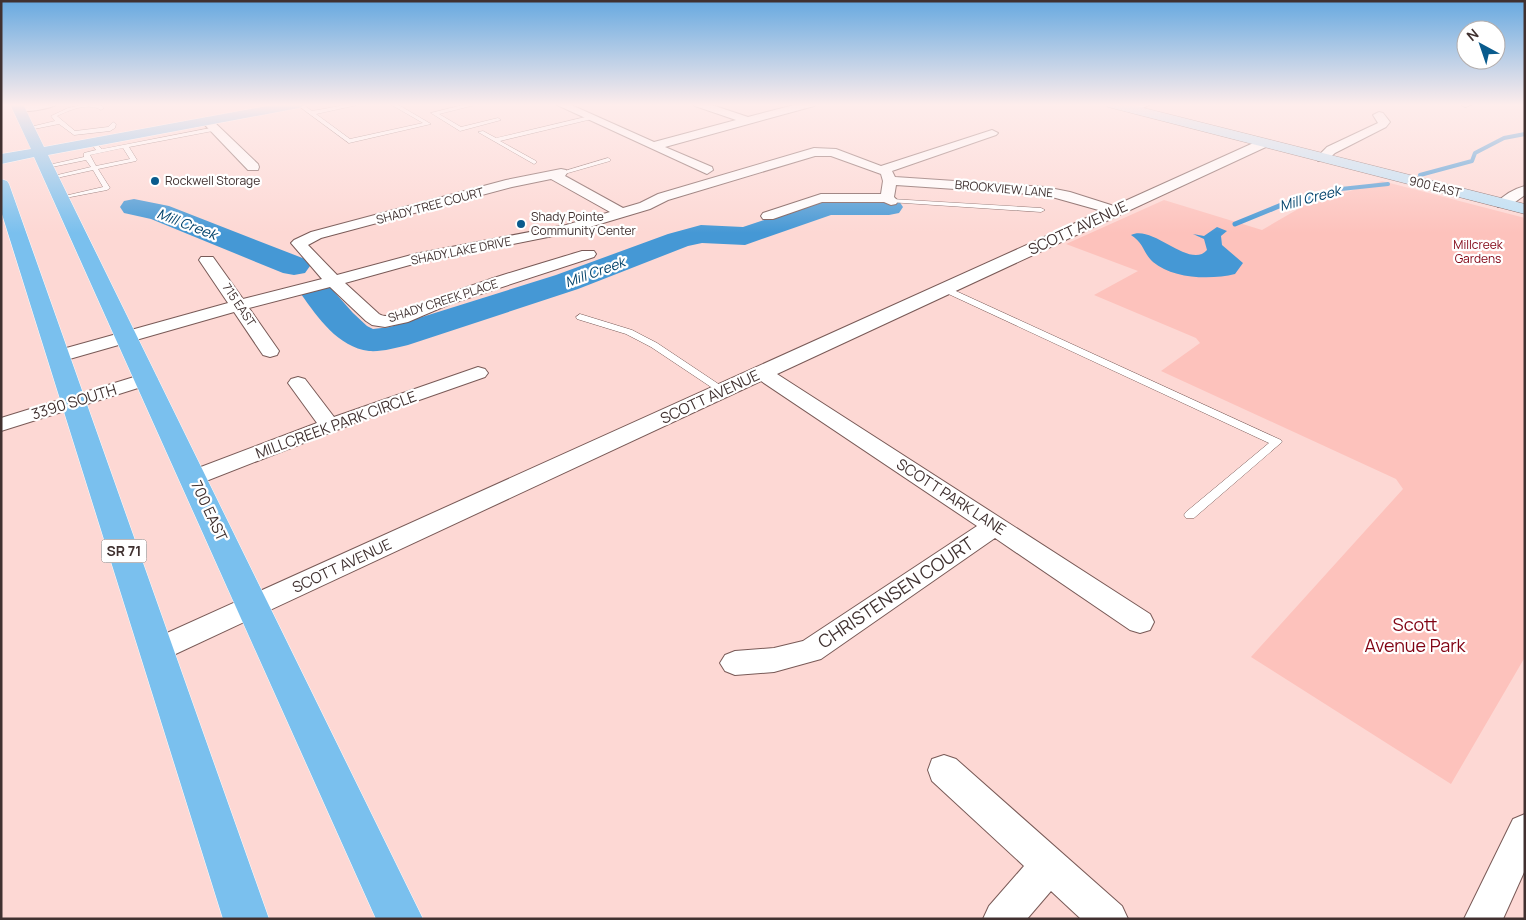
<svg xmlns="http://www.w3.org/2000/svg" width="1526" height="920" font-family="Manrope,sans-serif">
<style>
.green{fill:#fdc2bc}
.water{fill:#4598d5}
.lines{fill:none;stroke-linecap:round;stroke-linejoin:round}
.stream-far1{stroke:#4598d5;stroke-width:4}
.stream{stroke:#4598d5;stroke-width:5}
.river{fill:#4598d5;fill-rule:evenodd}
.lane-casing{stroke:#795a57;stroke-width:1}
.street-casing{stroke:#795a57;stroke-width:2}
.secondary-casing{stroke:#795a57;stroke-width:1}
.primary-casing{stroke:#fff;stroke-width:1}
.lane{fill:#fff;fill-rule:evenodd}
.street{fill:#fff;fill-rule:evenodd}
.secondary{fill:#bce0f6;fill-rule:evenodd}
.primary{fill:#7ac0ee;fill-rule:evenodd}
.poi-dot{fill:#095b8d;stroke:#fff;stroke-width:2}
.labels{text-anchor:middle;stroke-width:4.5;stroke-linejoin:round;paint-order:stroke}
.far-poi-label{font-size:12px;fill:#403130;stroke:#fff;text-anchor:start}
.far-street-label{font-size:12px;fill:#403130;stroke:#fff}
.far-park-label{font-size:12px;fill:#810313;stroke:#fff}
.far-water-label{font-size:14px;font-style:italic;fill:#00426b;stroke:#fff}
.shield{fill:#fff;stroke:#796f6e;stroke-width:1}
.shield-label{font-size:14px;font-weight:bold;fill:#403130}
.street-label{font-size:15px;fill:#403130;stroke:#fff}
.near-street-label{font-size:18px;fill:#403130;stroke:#fff}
.near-park-label{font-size:18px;fill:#810313;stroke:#fff}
</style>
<rect width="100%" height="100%" fill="#fdd8d4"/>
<path class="green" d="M 1382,181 L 1525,218 L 1525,657 L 1451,784 L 1251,657 L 1403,489 L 1396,479 L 1161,371 L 1200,343 L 1196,338 L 1094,295 L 1138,271 L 1066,244 L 1164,200 L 1262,230 L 1305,205 Z"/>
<path class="water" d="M 1217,227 L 1227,231 L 1221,236 L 1222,245 L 1243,263 L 1235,274 C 1211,280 1173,279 1153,262 C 1143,253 1144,243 1131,235 C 1153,224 1190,270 1207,250 L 1204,239 L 1193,234 L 1204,236 Z"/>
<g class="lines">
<path class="stream-far1" d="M 1420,175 L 1472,161 L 1475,153 L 1504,138 L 1525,134
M 1312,197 L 1341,189 L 1388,184"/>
<path class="stream" d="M 1235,224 L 1279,206 L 1317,196"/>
<path class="river" d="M 134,199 L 169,206 L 305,259 L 310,266 L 305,273 L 294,275 L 283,273 L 151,219 L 124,213 L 120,207 L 124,201 Z
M 828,199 L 889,199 L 899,201 L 903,207 L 899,213 L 889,215 L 831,215 L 745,245 L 702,243 L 688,246 L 578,289 L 408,345 C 396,348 381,352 369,351 C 338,347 318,318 301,294 L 306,287 L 318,284 L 330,287 L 353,313 L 367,326 L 373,329 L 390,327 L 556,275 L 668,234 L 701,225 L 743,227 Z"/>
<defs>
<path id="lane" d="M 87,104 L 100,104 L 104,108 L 101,110 C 89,102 69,110 57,116 L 75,131 L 108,127 L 113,122 L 116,124 L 115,128 L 110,131 L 74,135 L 59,124 L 29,130 L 26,128 L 55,121 L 51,116 L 68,108 Z
M 296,104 L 302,104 L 312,111 L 351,104 L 362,104 L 316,114 L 350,139 L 423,123 L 390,104 L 397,104 L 431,124 L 349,143 Z
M 467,104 L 475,105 L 439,114 L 461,127 L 498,118 L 501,120 L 460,131 L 431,113 Z
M 590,116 L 592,119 L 500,141 L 536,161 L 536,163 L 534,164 L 478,132 L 483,131 L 496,138 Z
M 216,127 L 218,130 L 129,147 L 137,160 L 136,161 L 98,169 L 110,188 L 107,190 L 60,199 L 60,197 L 103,187 L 93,170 L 52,179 L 49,177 L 91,167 L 86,160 L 47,168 L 44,166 L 84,157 L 84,153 L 96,150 L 90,142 L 93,140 L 102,149 ZM 123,148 L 130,159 L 96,166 L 90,155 Z
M 608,158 L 610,159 L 610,161 L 561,175 L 558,173 Z
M 891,199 L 1041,208 L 1045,210 L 1041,212 L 889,202 L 888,201 Z
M 945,286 L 1281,440 L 1282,442 L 1194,518 L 1186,518 L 1184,515 L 1186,512 L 1269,443 L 942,291 L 941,289 Z
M 580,314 L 632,330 L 657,343 L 729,391 L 724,394 L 720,393 L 651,347 L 626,334 L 577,319 L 576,317 Z"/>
<path id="street" d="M 32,104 L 57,104 C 51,109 20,114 15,109 L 16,107 Z
M 555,104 L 569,104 L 654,142 L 736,120 L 695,106 L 694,104 L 709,104 L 748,117 L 798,104 L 815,104 L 814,106 L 665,147 L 712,167 L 713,170 L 707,174 Z
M 1136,104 L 1151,104 L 1136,111 L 1128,111 L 1127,109 Z
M 1460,104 L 1472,104 L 1465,107 Z
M 1379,112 L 1383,113 L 1390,122 L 1386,127 L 1335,153 L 1326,161 L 1318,161 L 1316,158 L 1327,147 L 1378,123 L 1373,115 Z
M 207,118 L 211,119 L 258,164 L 259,167 L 258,170 L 248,170 L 203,123 L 201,121 L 203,119 Z
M 992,130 L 998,133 L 996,135 L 892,171 L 895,177 L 1045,187 L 1070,192 L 1114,206 L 1260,140 L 1268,140 L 1270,143 L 1268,146 L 777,374 L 1150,614 L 1154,622 L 1150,630 L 1140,633 L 1130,630 L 995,538 L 821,659 L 774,672 L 735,675 L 725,671 L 720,663 L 725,655 L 735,651 L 774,648 L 803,641 L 977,526 L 761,381 L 167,658 L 157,662 L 147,658 L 143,650 L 147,642 L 1102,211 L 1045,195 L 896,185 L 894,197 L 898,201 L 896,204 L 891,205 L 884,202 L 822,202 L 773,219 L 763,219 L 761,216 L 763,213 L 821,194 L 881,194 L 883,181 L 881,174 L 831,156 L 815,156 L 668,200 L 650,209 L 573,232 L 417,263 L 345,283 L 379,314 C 389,320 405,311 415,307 C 469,284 526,268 582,251 L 594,251 L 596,254 L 594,257 L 450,304 L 408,322 L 385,327 L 372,325 L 366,321 L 330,287 L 249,308 L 279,351 L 277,355 L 270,357 L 263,355 L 234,312 L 59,362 L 52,360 L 49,356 L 52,352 L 228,303 L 199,260 L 201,257 L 213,257 L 243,299 L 322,279 L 291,243 L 294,240 L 311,232 L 506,180 L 561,169 L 566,170 L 567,173 L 565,176 L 623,208 L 640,203 L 658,194 L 814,148 L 836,149 L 881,166 ZM 551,179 L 610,212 L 566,225 L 415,254 L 337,275 L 308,245 L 321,238 L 512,187 Z
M 1525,186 L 1525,195 L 1508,207 L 1498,207 L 1496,204 C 1503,195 1514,189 1525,186 Z
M 478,367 L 485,369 L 488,373 L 485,377 L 365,419 L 201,483 L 193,485 L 185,483 L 181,478 L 185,473 L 317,423 L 288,383 L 291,379 L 298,377 L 305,379 L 334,417 Z
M 147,373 L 154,375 L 157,379 L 154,383 L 1,431 L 1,418 Z
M 944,755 L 956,759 L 1122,906 L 1128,919 L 1081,919 L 1051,891 L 1027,919 L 983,919 L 989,906 L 1024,866 L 932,781 L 928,770 L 932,759 Z
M 1525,814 L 1525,870 L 1503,919 L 1464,919 L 1513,819 Z"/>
<path id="secondary" d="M 1106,104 L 1128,104 L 1525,204 L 1525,214 L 1108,107 Z"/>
<path id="primary" d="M 10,104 L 23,104 L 44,147 L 278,104 L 306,104 L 299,108 L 48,155 L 423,919 L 376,919 L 34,157 L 1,164 L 1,154 L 31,149 Z
M 1,179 L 7,181 L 9,184 L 269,919 L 223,919 L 1,211 Z"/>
</defs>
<use href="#lane" class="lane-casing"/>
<use href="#street" class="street-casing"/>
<use href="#secondary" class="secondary-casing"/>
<use href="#primary" class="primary-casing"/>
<use href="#lane" class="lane"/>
<use href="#street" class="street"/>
<use href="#secondary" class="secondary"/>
<use href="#primary" class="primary"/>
</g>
<linearGradient id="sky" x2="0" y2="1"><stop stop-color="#67a9e0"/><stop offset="0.45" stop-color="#feedec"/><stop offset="1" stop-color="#feedec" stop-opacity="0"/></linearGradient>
<rect width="1526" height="233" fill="url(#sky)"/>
<g class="poi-dot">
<circle cx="155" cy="181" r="5"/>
<circle cx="521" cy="224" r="5"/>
</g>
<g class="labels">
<g class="far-poi-label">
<text x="165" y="185">Rockwell Storage</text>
<text x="531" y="221">Shady Pointe<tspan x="531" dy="14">Community Center</tspan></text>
</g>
<g class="far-street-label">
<text transform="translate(1435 187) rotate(14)" y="4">900 EAST</text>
<text transform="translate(1004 189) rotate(5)" y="4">BROOKVIEW LANE</text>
<text transform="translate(430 206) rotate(-15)" y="4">SHADY TREE COURT</text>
<text transform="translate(461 251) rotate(-11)" y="4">SHADY LAKE DRIVE</text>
<text transform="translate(443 301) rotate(-18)" y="4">SHADY CREEK PLACE</text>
<text transform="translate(239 305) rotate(56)" y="4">715 EAST</text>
</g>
<g class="far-park-label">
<text x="1478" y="249">Millcreek<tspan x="1478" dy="14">Gardens</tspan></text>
</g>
<g class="far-water-label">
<text transform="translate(1310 198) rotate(-15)" y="5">Mill Creek</text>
<text transform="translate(187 224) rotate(21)" y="5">Mill Creek</text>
<text transform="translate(595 272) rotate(-20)" y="5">Mill Creek</text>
</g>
<rect class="shield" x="101.5" y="539.5" width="45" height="23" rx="4"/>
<g class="shield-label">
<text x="124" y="556">SR 71</text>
</g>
<g class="street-label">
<text transform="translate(1078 228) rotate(-25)" y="5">SCOTT AVENUE</text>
<text transform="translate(710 397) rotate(-25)" y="5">SCOTT AVENUE</text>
<text transform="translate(74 402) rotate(-17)" y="5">3390 SOUTH</text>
<text transform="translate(336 425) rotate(-20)" y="5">MILLCREEK PARK CIRCLE</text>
<text transform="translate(951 497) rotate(33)" y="5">SCOTT PARK LANE</text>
<text transform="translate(209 511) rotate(65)" y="5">700 EAST</text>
<text transform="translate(342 566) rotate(-25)" y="5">SCOTT AVENUE</text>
</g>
<g class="near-street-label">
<text transform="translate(896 593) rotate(-34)" y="6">CHRISTENSEN COURT</text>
</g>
<g class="near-park-label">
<text x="1415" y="631">Scott<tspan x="1415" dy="21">Avenue Park</tspan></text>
</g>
</g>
<rect width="1526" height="920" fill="none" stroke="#403130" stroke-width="5"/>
<g transform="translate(1481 45) rotate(320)"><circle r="24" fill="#ffffff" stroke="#b3adac"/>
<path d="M0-4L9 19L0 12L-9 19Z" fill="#095b8d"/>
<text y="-8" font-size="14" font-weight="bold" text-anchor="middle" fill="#403130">N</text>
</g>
</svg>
